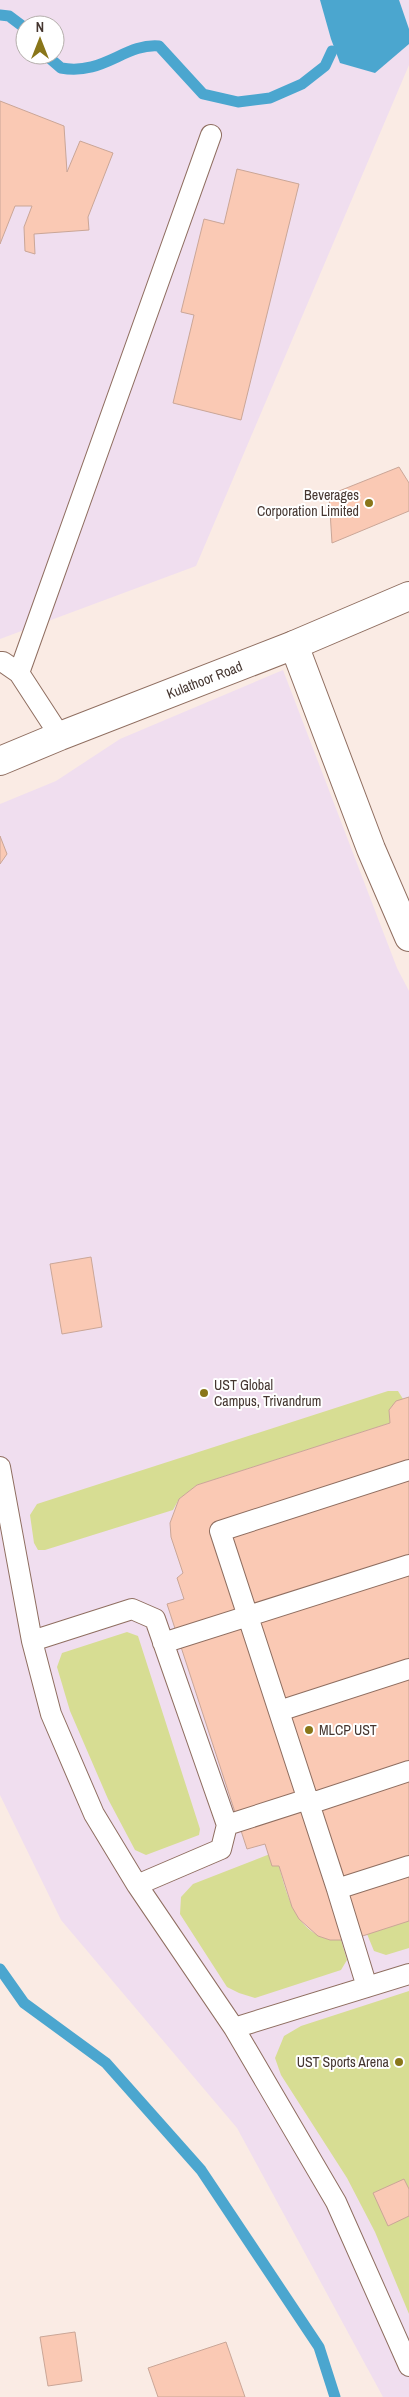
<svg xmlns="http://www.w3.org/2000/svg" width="409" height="2397" font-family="'Archivo Narrow',sans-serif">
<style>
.commercial{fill:#f0deef;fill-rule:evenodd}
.green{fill:#d7dd93}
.water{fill:#4ba6cf}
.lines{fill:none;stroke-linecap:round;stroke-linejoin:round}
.stream{stroke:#4ba6cf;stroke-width:11}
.building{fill:#fac9b4;stroke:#caa697}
.service-casing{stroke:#8f6e60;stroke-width:22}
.minor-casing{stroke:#8f6e60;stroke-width:30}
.secondary-casing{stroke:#8f6e60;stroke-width:30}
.service{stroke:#fff;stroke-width:20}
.minor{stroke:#fff;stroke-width:28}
.secondary{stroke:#fff;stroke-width:28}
.poi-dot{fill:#897619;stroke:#fff;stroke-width:2}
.labels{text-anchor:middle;stroke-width:4;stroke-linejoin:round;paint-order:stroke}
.poi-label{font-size:14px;fill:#453630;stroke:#fff;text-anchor:end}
.street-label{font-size:14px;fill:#453630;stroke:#fff}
</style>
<rect width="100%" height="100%" fill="#faebe4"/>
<path class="commercial" d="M 0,0 L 409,0 L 409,65 L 196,566 L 0,639 ZM 25,25 L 55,25 L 55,55 L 25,55 Z
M 283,670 L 397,968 L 409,991 L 409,2397 L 383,2397 L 237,2128 L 61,1920 L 0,1795 L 0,804 L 56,781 L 120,739 Z"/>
<path class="green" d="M 388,1391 L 398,1391 L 403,1399 L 389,1410 L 390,1423 L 197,1485 L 179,1499 L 173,1510 L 45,1550 L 38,1550 L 34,1543 L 30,1515 L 37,1504 Z
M 127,1632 L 138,1636 L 200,1829 L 199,1835 L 146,1855 L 135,1850 L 108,1799 L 70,1711 L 57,1667 L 62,1653 Z
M 275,1852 C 286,1889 293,1940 341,1940 L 347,1960 L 341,1970 L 255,1998 L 239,1993 L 227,1987 L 180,1914 L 181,1897 L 193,1884 Z
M 409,1920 L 409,1948 L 386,1955 L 374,1951 L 367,1934 Z
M 409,1991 L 409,2314 L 375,2232 L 347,2178 L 281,2075 L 275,2058 L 284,2036 L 301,2026 Z"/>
<path class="water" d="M 320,0 L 399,0 L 409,29 L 409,44 L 375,73 L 340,63 L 331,39 Z"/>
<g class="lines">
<path class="stream" d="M 0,15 L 9,16 L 25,28
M 46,55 L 61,68 C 103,76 125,43 159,46 L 203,94 L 238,102 L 270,98 L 302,84 L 325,66 L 332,51
M 0,1969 L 24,2003 L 106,2063 L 201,2170 L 319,2347 L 335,2397"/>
</g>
<path class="building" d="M 0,101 L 64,126 L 67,172 L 80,141 L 113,153 L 88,217 L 89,230 L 34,234 L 35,254 L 25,251 L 24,227 L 32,206 L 15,206 L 0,244 Z
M 237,169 L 299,184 L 241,420 L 173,403 L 194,315 L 181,312 L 204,219 L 224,224 Z
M 399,467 L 409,483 L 409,511 L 332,543 L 329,495 Z
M 0,836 L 7,854 L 0,864 Z
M 91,1257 L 102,1327 L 62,1334 L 50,1264 Z
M 409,1397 L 409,1921 L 350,1940 L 330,1940 L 318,1936 L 299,1919 L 292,1907 L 279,1866 L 272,1866 L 265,1844 L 247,1849 L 167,1604 L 184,1599 L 177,1578 L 183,1573 L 171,1537 L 170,1523 L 179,1499 L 197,1485 L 390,1423 L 389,1410 L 396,1401 Z
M 404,2179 L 409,2189 L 409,2216 L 388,2226 L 373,2193 Z
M 75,2332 L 82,2381 L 48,2386 L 40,2337 Z
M 226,2342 L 245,2397 L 158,2397 L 148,2368 Z"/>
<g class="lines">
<defs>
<path id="service" d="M 0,662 L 3,662 L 19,673 L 60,736
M 19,673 L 211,135
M 0,1467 L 32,1641 L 51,1714 L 94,1814 L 137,1885 L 234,2028 L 336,2202 L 409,2366
M 409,1470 L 220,1531 L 337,1889 L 409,1866
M 32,1641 L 132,1609 L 155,1619 L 227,1825 L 221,1849 L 137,1885
M 163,1643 L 409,1565
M 279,1711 L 409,1669
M 309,1804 L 409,1771
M 227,1825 L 308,1799
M 337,1889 L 367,1987
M 234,2028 L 409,1974"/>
<path id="minor" d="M 294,645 L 371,849 L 409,937"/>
<g id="secondary">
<path id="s1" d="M 0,761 L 60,736 L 294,645 L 409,596"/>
</g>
</defs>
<use href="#service" class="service-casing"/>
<use href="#minor" class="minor-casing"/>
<use href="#secondary" class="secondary-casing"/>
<use href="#service" class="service"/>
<use href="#minor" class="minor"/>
<use href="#secondary" class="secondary"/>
</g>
<g class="poi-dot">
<circle cx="369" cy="503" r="5"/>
<circle cx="204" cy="1393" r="5"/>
<circle cx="309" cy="1730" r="5"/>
<circle cx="399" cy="2062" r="5"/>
</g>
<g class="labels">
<g class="poi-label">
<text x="359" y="500">Beverages<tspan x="359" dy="16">Corporation Limited</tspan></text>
<text x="214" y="1390" text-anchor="start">UST Global<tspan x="214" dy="16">Campus, Trivandrum</tspan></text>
<text x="319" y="1735" text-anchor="start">MLCP UST</text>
<text x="389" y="2067">UST Sports Arena</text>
</g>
<g class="street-label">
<text dy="5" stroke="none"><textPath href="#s1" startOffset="220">Kulathoor Road</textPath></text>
</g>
</g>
<g transform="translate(40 40)"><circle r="24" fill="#ffffff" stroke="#b5afac"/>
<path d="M0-4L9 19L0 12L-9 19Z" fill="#897619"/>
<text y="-8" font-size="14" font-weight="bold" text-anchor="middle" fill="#453630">N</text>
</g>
</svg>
